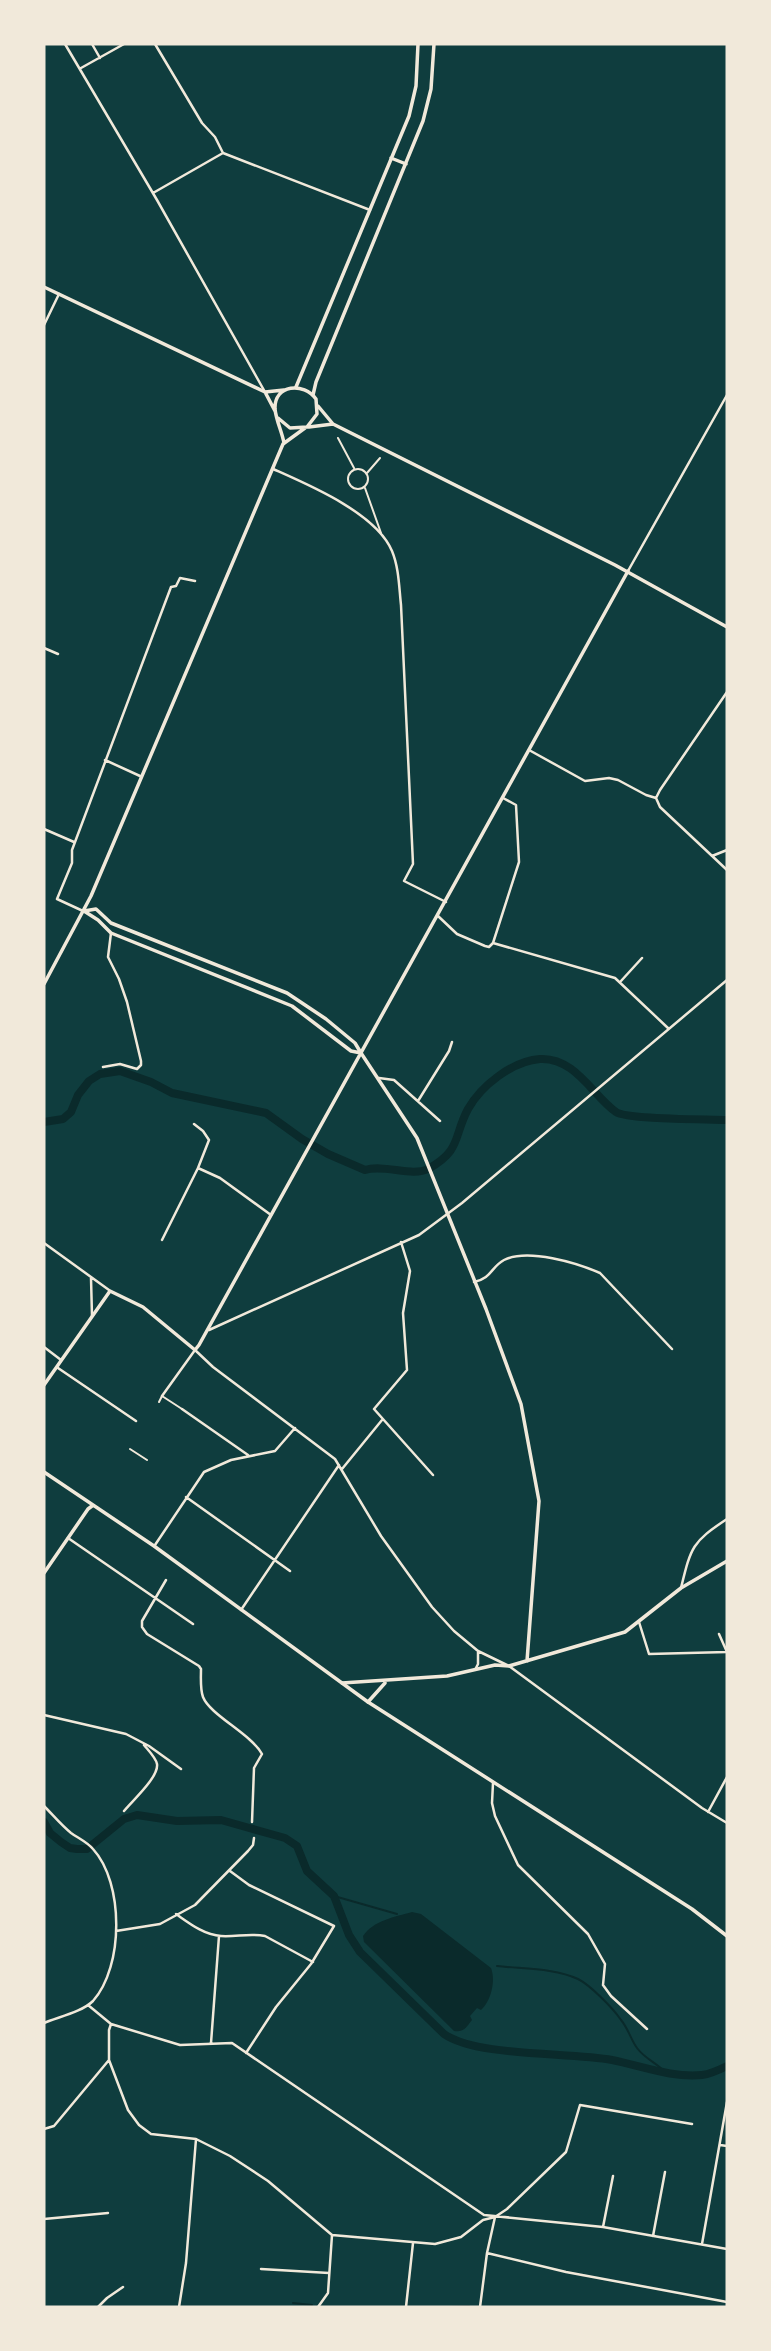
<svg xmlns="http://www.w3.org/2000/svg" width="771" height="2351" font-family="Manrope,sans-serif">
<style>
.water{fill:#0a2a2b}
.lines{fill:none;stroke-linecap:round;stroke-linejoin:round}
.stream{stroke:#0a2a2b;stroke-width:2}
.river{stroke:#0a2a2b;stroke-width:8}
.service{stroke:#f1e9da;stroke-width:2}
.pedestrian{stroke:#f1e9da;stroke-width:2}
.minor{stroke:#f1e9da;stroke-width:2.5}
.tertiary{stroke:#f1e9da;stroke-width:3.5}
.secondary{stroke:#f1e9da;stroke-width:3.5}
</style>
<rect width="100%" height="100%" fill="#0f3d3e"/>
<path class="water" d="M 412,1912 L 421,1914 L 491,1968 C 496,1981 491,2001 481,2010 L 477,2008 L 470,2016 L 472,2020 C 467,2026 464,2033 454,2031 L 364,1942 L 363,1936 C 374,1920 395,1917 412,1912 Z"/>
<g class="lines">
<path class="stream" d="M 334,1896 L 397,1914
M 497,1966 C 523,1969 555,1968 578,1979 C 590,1985 613,2008 621,2020 C 628,2028 631,2040 637,2048 C 645,2059 657,2063 666,2073
M 293,2303 L 312,2305
M 449,2307 L 469,2306"/>
<path class="river" d="M 44,1122 L 63,1119 L 71,1112 L 78,1095 L 89,1081 L 100,1074 L 120,1071 L 151,1082 L 172,1093 L 266,1113 L 302,1139 L 328,1154 L 365,1170 C 384,1164 412,1177 428,1169 C 462,1150 453,1137 468,1109 C 481,1086 512,1061 540,1059 C 575,1057 593,1096 616,1112 C 628,1120 708,1119 727,1120
M 44,1822 L 50,1833 L 61,1842 L 70,1848 L 77,1849 L 87,1849 L 124,1819 L 137,1815 L 177,1821 L 221,1820 L 285,1838 L 297,1846 L 307,1871 L 334,1896 L 349,1935 L 360,1952 L 444,2034 C 477,2057 568,2052 612,2060 C 642,2066 672,2078 702,2075 C 711,2074 719,2070 727,2066"/>
<path class="service" d="M 159,1402 L 162,1396 L 182,1409"/>
<path class="pedestrian" d="M 338,438 L 354,468
M348 479a10 10 0 1 1 20 0a10 10 0 1 1-20 0Z
M 367,473 L 380,458
M 365,488 L 381,533
M 130,1449 L 147,1460"/>
<path class="minor" d="M 65,44 L 157,200 L 265,392
M 92,44 L 100,58
M 155,44 L 202,123 L 215,137 L 223,153 L 370,210
M 81,68 L 124,44
M 153,193 L 223,153
M 44,325 L 59,294
M 273,469 C 309,485 376,513 392,551 C 399,568 399,587 401,605 L 413,864 L 404,881 L 446,902
M 628,571 L 727,395
M 44,648 L 58,654
M 727,692 L 660,790 L 656,798 L 660,807 L 727,870
M 529,750 L 585,781 L 609,778 L 618,780 L 646,795 L 656,798
M 105,760 L 140,776
M 44,829 L 74,842
M 712,856 L 727,850
M 83,911 L 57,899 L 72,863 L 72,850 L 171,587 L 176,586 L 180,578 L 195,581
M 438,916 L 457,934 L 485,946 L 489,947 L 493,943 L 615,978 L 669,1029
M 493,943 L 519,862 L 516,805 L 503,798
M 621,981 L 642,958
M 103,1067 L 120,1064 L 137,1069 L 141,1065 L 141,1061 L 127,1002 L 119,979 L 108,957 L 111,933
M 379,1078 L 394,1080 L 440,1121
M 418,1101 L 449,1051 L 452,1042
M 194,1124 L 203,1131 L 209,1140 L 198,1168 L 220,1178 L 271,1215
M 162,1240 L 198,1168
M 401,1242 L 410,1271 L 403,1313 L 407,1370 L 374,1409 L 433,1475
M 44,1243 L 109,1290
M 91,1278 L 92,1316
M 474,1282 C 492,1278 491,1267 504,1260 C 528,1248 577,1263 600,1273 L 672,1349
M 209,1330 L 419,1235 L 462,1203 L 727,980
M 44,1347 L 61,1360
M 58,1368 L 136,1421
M 162,1396 L 195,1350 L 213,1367 L 335,1459 L 381,1536 L 432,1607 L 454,1631 L 478,1651 L 509,1666 L 702,1808 L 727,1823
M 182,1409 L 248,1455
M 342,1469 L 382,1420
M 186,1497 L 290,1571
M 68,1538 L 193,1624
M 155,1545 L 204,1472 L 231,1460 L 275,1451 L 295,1428
M 166,1580 L 142,1621 L 142,1627 L 147,1634 L 199,1666 L 201,1669 C 201,1677 200,1689 203,1697 C 210,1715 251,1734 262,1754 L 254,1768 L 252,1822
M 681,1588 C 691,1547 692,1542 727,1519
M 241,1610 L 339,1465
M 639,1622 L 649,1654 L 727,1652
M 719,1634 L 727,1652
M 476,1668 L 478,1664 L 478,1651
M 44,1715 L 126,1734 L 149,1746 L 181,1769
M 493,1783 L 492,1803 L 495,1816 L 518,1865 L 588,1934 L 605,1964 L 603,1985 L 611,1996 L 647,2029
M 44,1806 C 53,1815 61,1825 71,1833 C 78,1838 87,1842 93,1849 C 124,1883 124,1966 93,2001 C 82,2012 58,2017 44,2023
M 124,1811 C 132,1801 159,1777 157,1764 C 156,1758 148,1750 144,1745
M 708,1812 L 727,1777
M 230,1871 L 249,1885 L 334,1926 L 311,1964 L 276,2007 L 246,2053
M 176,1914 C 189,1923 204,1935 221,1936 C 236,1937 250,1933 265,1936 L 313,1962
M 116,1931 L 160,1924 L 195,1905 L 248,1851 L 253,1845 L 254,1838
M 88,2005 L 111,2024 L 180,2045 L 232,2043 L 484,2215 L 603,2227 L 727,2249
M 111,2024 L 109,2030 L 109,2060 L 128,2110 L 139,2125 L 151,2134 L 196,2139 L 230,2156 L 268,2181 L 332,2235 L 435,2244 L 461,2237 L 483,2220 L 495,2217 L 507,2209 L 566,2152 L 580,2105 L 692,2124
M 211,2043 L 219,1936
M 44,2129 L 54,2126 L 109,2060
M 720,2145 L 727,2146
M 44,2219 L 108,2213
M 603,2227 L 613,2176
M 653,2236 L 665,2172
M 702,2244 L 727,2102
M 487,2253 L 566,2272 L 727,2302
M 261,2269 L 329,2273
M 98,2307 L 107,2298 L 123,2287
M 179,2307 L 186,2263 L 196,2139
M 318,2307 L 328,2293 L 332,2235
M 406,2307 L 413,2243
M 480,2307 L 487,2253 L 495,2217"/>
<path class="tertiary" d="M 391,158 L 406,164
M 296,387 L 409,116 L 416,86 L 418,44
M 313,395 L 316,382 L 423,121 L 431,89 L 434,44
M 361,1053 L 417,1138 L 486,1309 L 521,1404 L 539,1501 L 527,1661
M 342,1683 L 447,1676 L 495,1665 L 509,1666 L 625,1632 L 681,1588 L 727,1561
M 368,1702 L 385,1683"/>
<path class="secondary" d="M 44,287 L 265,392 L 275,411
M 265,392 L 284,390
M 318,406 L 333,424 L 615,565 L 727,627
M 278,418 L 290,428 L 307,427 L 317,414 L 316,399 C 304,382 274,384 275,409 C 276,420 282,432 284,443
M 309,427 L 333,424
M 84,911 L 96,909 L 111,923 L 287,993 L 326,1019 L 355,1043 L 361,1053
M 84,911 L 98,920 L 111,933 L 292,1006 L 351,1051 L 361,1053
M 44,984 L 91,896 L 283,444 L 305,428
M 44,1385 L 110,1291 L 143,1307 L 195,1350 L 199,1345 L 628,571
M 44,1472 L 154,1546 L 368,1702 L 692,1909 L 727,1936
M 44,1573 L 88,1509 L 92,1506"/>
</g>
<rect width="771" height="2351" fill="none" stroke="#f1e9da" stroke-width="91"/>
</svg>
